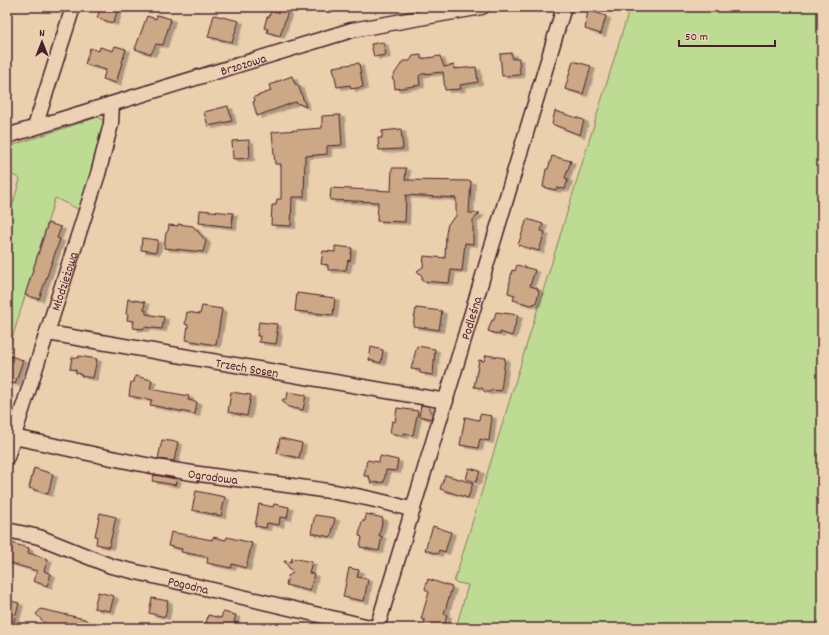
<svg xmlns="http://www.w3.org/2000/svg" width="829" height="635" font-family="Dekko,sans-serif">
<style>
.green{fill:#bddb93;stroke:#847d5f}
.building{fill:#cca886;stroke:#4a1f2b;filter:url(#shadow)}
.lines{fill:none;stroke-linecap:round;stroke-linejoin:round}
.minor-casing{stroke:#4a1f2b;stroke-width:17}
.minor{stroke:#ecd2b3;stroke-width:14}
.labels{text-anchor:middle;stroke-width:4;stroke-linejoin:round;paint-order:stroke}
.street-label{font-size:13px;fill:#4a1f2b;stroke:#ecd2b3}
</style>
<defs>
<filter id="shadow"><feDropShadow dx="4.5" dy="2.5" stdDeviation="0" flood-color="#0004"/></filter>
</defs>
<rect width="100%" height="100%" fill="#ebd0ae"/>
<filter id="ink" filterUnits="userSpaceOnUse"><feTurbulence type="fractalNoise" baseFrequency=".025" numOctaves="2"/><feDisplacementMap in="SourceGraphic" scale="8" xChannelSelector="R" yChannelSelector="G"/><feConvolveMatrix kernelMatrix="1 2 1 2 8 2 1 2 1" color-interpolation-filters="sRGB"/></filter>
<g filter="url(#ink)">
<path class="green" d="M 630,7 L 822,7 L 822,628 L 456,628 L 468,585 L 454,582 Z
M 98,117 L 105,122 L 105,132 L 80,210 L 55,198 L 7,355 L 7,225 L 20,179 L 7,172 L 7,147 Z"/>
<path class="building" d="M 101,7 L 119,7 L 113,23 L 97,18 Z
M 277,8 L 288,11 L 280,36 L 267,32 L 268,29 L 264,28 L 267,17 L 269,17 L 271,11 L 276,11 Z
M 588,10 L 606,16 L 601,34 L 585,29 Z
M 157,15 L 171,19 L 163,45 L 156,44 L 151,54 L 135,49 L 147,16 L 156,19 Z
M 214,15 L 239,21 L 232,42 L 208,37 Z
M 383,42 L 386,55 L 374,57 L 371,44 Z
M 115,46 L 126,49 L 116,83 L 103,79 L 106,70 L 85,64 L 90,48 L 99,51 L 100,47 L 113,51 Z
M 512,53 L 512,59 L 519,58 L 520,75 L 502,76 L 500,54 Z
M 421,55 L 421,59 L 440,56 L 444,67 L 454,65 L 454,69 L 476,67 L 478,82 L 460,85 L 461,89 L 445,90 L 443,72 L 422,74 L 419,76 L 420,85 L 395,89 L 394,80 L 392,78 L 403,61 L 410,61 L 413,56 Z
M 573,61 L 591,66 L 583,94 L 565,89 Z
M 359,63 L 363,87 L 351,89 L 350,85 L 337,87 L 333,67 Z
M 292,76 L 295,84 L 298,85 L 306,107 L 295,102 L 257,116 L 253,102 L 255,101 L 254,97 L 271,91 L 269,85 L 276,83 L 276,82 Z
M 228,106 L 232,121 L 208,126 L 204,112 Z
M 555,111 L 584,120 L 580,135 L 552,124 Z
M 340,115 L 342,145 L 327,146 L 327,154 L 305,156 L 304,197 L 292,197 L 291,226 L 271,225 L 272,205 L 276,205 L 277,199 L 281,199 L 281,164 L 275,164 L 272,132 L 322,128 L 322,116 Z
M 401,129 L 403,149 L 379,150 L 378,138 L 382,138 L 382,131 Z
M 249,140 L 250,158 L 233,159 L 232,141 Z
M 552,156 L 571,161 L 565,178 L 568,179 L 565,189 L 557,188 L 556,190 L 543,187 L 546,169 L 548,169 Z
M 392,168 L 406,168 L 405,180 L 471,181 L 469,213 L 480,213 L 473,220 L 473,244 L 465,243 L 462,271 L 451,270 L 449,283 L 422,281 L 422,276 L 417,271 L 423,267 L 424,256 L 445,258 L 446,233 L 448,224 L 456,216 L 456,198 L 406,195 L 405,222 L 377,221 L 378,202 L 330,200 L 331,188 L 391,191 Z
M 200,210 L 233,213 L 232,227 L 199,223 Z
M 527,219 L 543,224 L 541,231 L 545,232 L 539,251 L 518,245 Z
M 48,223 L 61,227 L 57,238 L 60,239 L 39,299 L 25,295 Z
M 178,224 L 193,226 L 206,241 L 203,252 L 164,248 L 166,233 L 168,231 L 169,225 L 178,226 Z
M 142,238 L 158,240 L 156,252 L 141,250 Z
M 335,246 L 352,248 L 350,261 L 348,260 L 346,270 L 328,270 L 328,265 L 321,264 L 323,251 L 335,252 Z
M 517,265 L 535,270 L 530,286 L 537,288 L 539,292 L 536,303 L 531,305 L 513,300 L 515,295 L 508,293 L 512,270 L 515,271 Z
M 297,293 L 335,298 L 333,315 L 295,311 Z
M 128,299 L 145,302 L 144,310 L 146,310 L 146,314 L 164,317 L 162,329 L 144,327 L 144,329 L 133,328 L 134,321 L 127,320 L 128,314 L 126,314 Z
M 202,306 L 222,309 L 216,345 L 186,340 L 188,325 L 185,324 L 187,312 L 200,314 Z
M 416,308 L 442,311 L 439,330 L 413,326 Z
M 496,312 L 518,315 L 512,336 L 500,332 L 500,335 L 488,331 L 492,320 L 494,320 Z
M 259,322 L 277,324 L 276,332 L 278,332 L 276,344 L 259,342 L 260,336 L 257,336 Z
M 417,346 L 435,349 L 433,375 L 420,373 L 420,370 L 411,369 Z
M 371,347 L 383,350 L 381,363 L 369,360 Z
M 7,355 L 23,360 L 15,384 L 7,381 Z
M 486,355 L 505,358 L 501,391 L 493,390 L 489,392 L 485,392 L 482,388 L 474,387 L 479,360 L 484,361 Z
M 79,356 L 97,359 L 93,378 L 81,376 L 81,374 L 76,373 L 76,370 L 70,369 L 72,357 L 78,358 Z
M 135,376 L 152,380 L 150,389 L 189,396 L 188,400 L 197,402 L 195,414 L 150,405 L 152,400 L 129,396 L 131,382 L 134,382 Z
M 231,392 L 251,395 L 247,416 L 228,412 Z
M 288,392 L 306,395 L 303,410 L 288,407 L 282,400 L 287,398 Z
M 421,405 L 428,406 L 432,415 L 431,419 L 419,416 Z
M 397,408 L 418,411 L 413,435 L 404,433 L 404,436 L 390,433 L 392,421 L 395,422 Z
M 480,414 L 492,416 L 489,441 L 480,439 L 478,448 L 460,445 L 465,417 L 479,420 Z
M 280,438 L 302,443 L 299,458 L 277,453 Z
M 162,440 L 178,442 L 174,461 L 158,459 Z
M 380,456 L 398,460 L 396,471 L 386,470 L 384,482 L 371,483 L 369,476 L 364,476 L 367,460 L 379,462 Z
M 34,468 L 53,474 L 48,494 L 29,488 Z
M 469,468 L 480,471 L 476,482 L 466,479 Z
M 154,475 L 177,479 L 175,485 L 152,481 Z
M 445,475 L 473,483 L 468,498 L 440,489 Z
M 196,491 L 225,497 L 221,516 L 192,510 Z
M 259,504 L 273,507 L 274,504 L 289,507 L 287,518 L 280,517 L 279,525 L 267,523 L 266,528 L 255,526 Z
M 100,513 L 116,517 L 109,547 L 96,544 L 97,536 L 95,536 Z
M 366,514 L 383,518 L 379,536 L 382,536 L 379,551 L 360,547 L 362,537 L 359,536 L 362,521 L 365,521 Z
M 315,515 L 335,518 L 331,537 L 311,533 Z
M 433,526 L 451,532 L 445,552 L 439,550 L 438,554 L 425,550 Z
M 171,532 L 212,540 L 213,537 L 226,540 L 227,537 L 252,543 L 246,568 L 232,564 L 231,568 L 207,563 L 208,557 L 181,552 L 182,549 L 168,546 Z
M 11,543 L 29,548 L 28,553 L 48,559 L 44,571 L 51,574 L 47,586 L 33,581 L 37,571 L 7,562 L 7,548 L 10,549 Z
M 292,558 L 312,562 L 309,573 L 314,574 L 310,591 L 286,585 L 288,576 L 293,573 L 284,561 L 291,562 Z
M 349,568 L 359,570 L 357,577 L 368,579 L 364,601 L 343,597 Z
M 428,579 L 452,587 L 444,614 L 447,615 L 444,626 L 441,625 L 440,628 L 422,628 L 425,620 L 421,619 L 429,592 L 425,589 Z
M 98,592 L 114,596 L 110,611 L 94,608 Z
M 152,598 L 168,601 L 165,617 L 149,613 Z
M 7,600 L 19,603 L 12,628 L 7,628 Z
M 41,609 L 85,619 L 93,628 L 49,628 L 36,614 Z
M 223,612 L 236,615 L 234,622 L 246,626 L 246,628 L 205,628 L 208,615 L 221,618 Z"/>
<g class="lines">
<defs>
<g id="minor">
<path d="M 35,127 L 73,7"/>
<path id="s1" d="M 7,136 L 352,30 L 482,7"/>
<path id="s2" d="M 48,333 L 446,401"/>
<path id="s3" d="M 14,437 C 71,449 128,463 186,472 C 262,484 339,487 413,510"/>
<path id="s4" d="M 7,457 L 98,174 L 111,124 L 112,104"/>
<path id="s5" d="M 7,530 L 39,537 L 111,566 L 374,628"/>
<path id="s6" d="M 377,628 L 564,7"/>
</g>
</defs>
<use href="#minor" class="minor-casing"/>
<use href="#minor" class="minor"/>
</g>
</g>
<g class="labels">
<g class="street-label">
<text dy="5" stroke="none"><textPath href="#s1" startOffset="247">Brzozowa</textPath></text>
<text dy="5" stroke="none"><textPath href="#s4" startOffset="185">Młodzieżowa</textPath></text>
<text dy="5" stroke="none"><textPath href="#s6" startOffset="324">Podleśna</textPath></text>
<text dy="5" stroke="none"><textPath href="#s2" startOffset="202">Trzech Sosen</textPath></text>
<text dy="5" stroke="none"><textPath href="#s3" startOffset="203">Ogrodowa</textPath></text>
<text dy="5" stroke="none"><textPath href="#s5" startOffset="190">Pogodna</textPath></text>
</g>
</g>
<rect width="829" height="635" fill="none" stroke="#ecd2b3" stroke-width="24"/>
<rect x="12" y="12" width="805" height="611" fill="none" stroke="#4a1f2b" stroke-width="1.5" filter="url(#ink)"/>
<g transform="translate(42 42)" stroke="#ecd2b3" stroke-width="3" paint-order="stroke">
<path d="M0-3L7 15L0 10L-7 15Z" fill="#4a1f2b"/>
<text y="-6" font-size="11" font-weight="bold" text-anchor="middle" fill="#4a1f2b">N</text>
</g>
<path d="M679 40v6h96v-6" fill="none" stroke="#4a1f2b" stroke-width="2"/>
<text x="685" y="40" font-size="12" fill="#4a1f2b" stroke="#ecd2b3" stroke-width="3" paint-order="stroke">50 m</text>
</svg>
